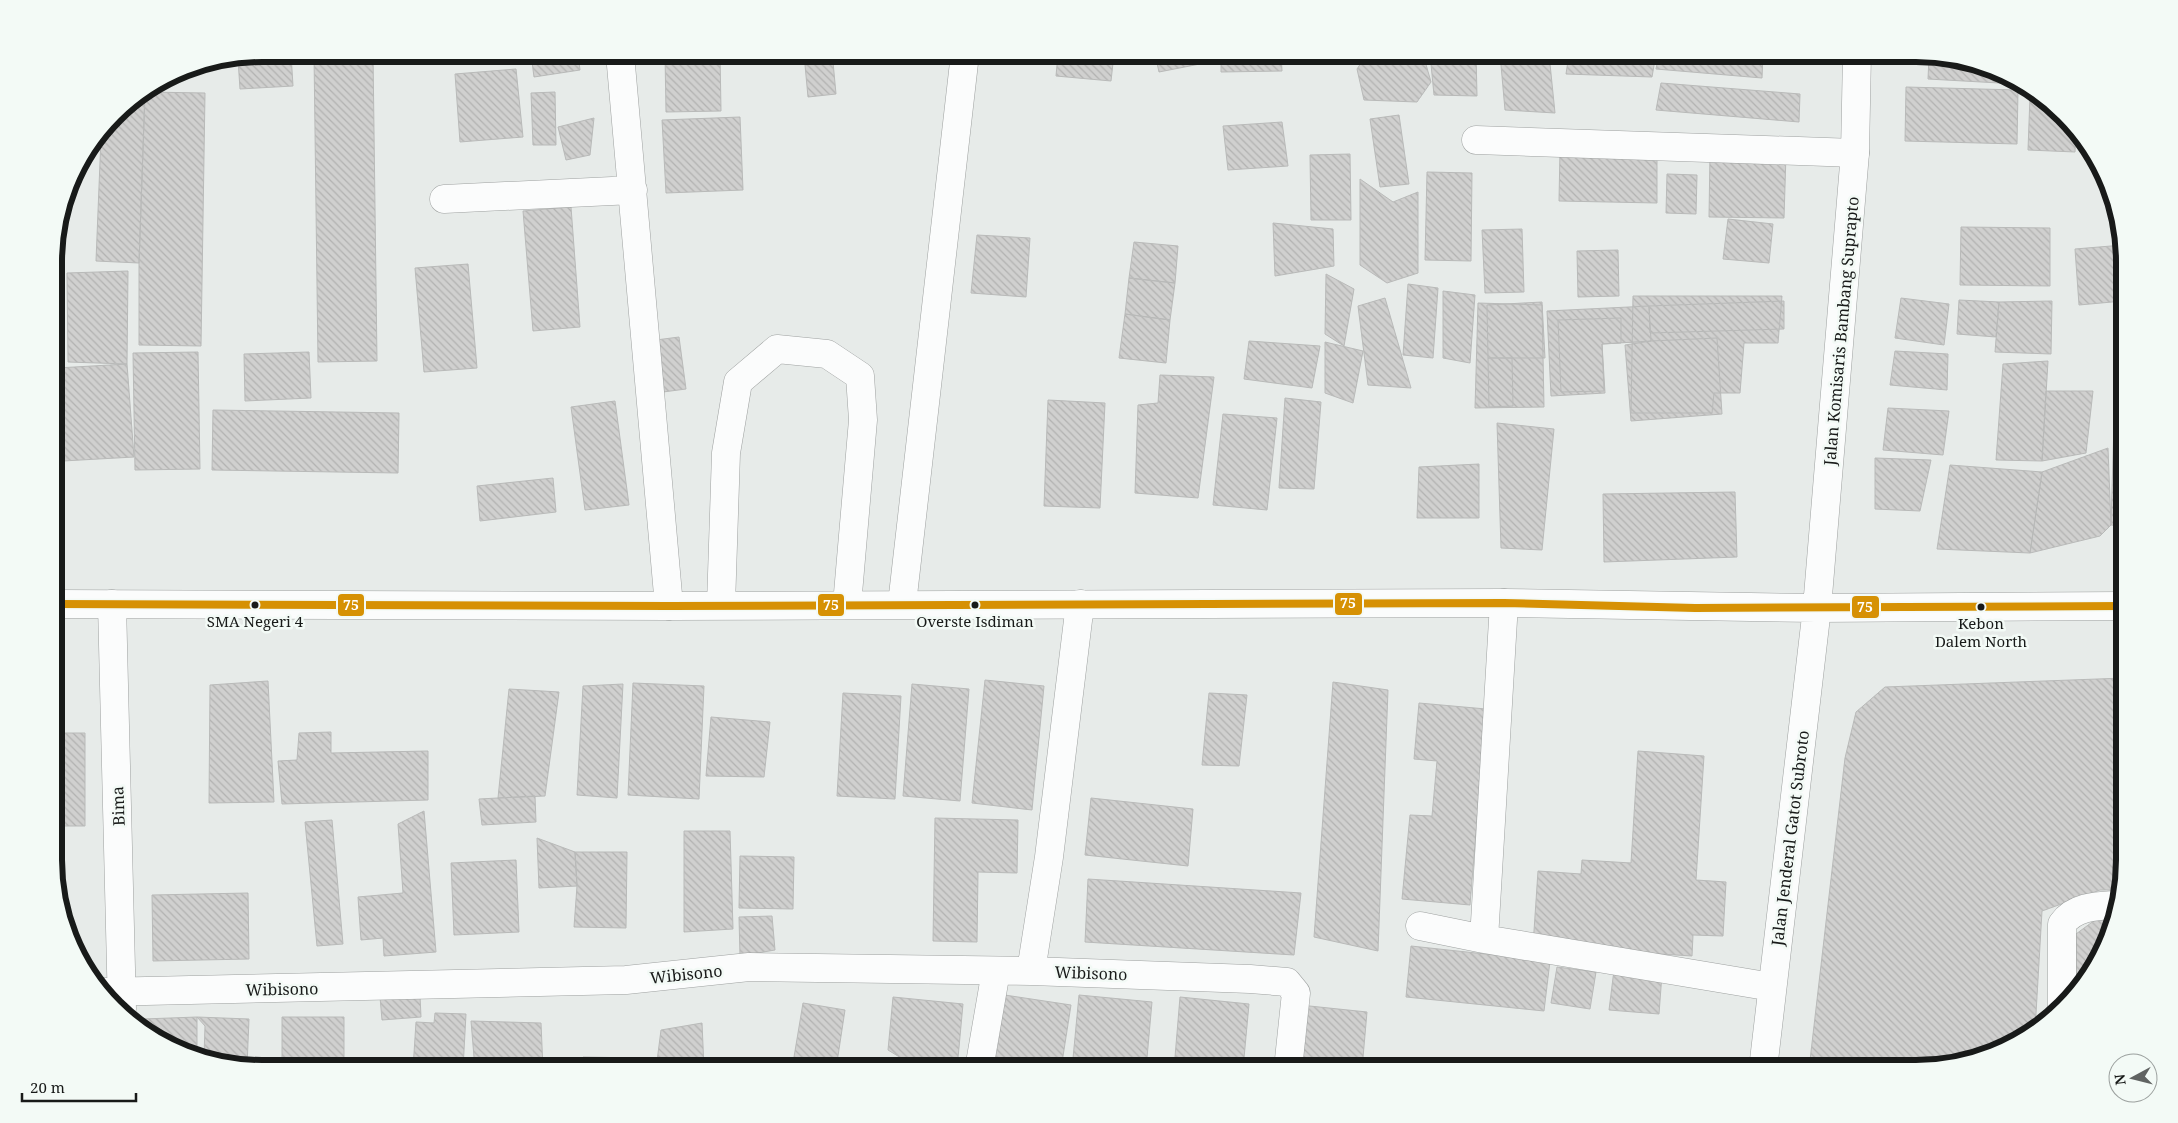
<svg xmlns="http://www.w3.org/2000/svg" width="2178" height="1123" font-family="'Noto Serif',serif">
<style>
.building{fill:url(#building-back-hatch);stroke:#b9bab9}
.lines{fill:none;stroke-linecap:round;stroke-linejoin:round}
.minor-casing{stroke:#9ea1a0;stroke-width:29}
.major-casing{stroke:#9ea1a0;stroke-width:29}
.minor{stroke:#fbfcfc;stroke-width:28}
.major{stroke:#fbfcfc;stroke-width:28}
.bus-1-casing{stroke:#f3faf6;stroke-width:11}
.bus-1{stroke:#d69104;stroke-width:8}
.bus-dot{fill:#181a19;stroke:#f3faf6;stroke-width:2}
.labels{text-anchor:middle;stroke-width:5;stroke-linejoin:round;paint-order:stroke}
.bus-label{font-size:15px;fill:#181a19;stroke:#f3faf6}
.street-label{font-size:16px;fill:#181a19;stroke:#f3faf6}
.rim{fill:none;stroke:#181a19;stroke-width:6}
.line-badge{stroke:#f3faf6;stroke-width:2}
.badge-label{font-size:14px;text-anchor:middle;font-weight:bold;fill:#fff}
</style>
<defs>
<pattern id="building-back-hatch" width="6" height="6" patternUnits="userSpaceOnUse" patternTransform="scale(1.25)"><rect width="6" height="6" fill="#d0d0cf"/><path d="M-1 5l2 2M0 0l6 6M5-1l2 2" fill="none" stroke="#b2b2b1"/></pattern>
</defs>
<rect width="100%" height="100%" fill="#e7ebe9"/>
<path class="building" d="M 262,54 L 291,54 L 293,86 L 240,89 L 238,59 Z
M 314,54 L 373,54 L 377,361 L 318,362 Z
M 531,54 L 578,54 L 580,70 L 534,77 Z
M 665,54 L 720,54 L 721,111 L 666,112 Z
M 1058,54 L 1114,54 L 1111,81 L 1056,76 Z
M 1155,54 L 1203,54 L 1205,63 L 1159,72 Z
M 1221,54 L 1281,54 L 1282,71 L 1221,72 Z
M 1367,54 L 1423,54 L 1431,82 L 1417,102 L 1364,100 L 1357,69 Z
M 1430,54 L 1476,54 L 1477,96 L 1434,95 Z
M 1500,54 L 1549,54 L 1555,113 L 1505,110 Z
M 1569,54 L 1656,54 L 1652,77 L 1566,74 Z
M 1659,54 L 1763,54 L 1762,78 L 1656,69 Z
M 1929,57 L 2008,75 L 2017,84 L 1928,79 Z
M 833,62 L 836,94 L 808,97 L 805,65 Z
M 516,69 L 523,137 L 460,142 L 455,74 Z
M 1661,83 L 1800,94 L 1799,122 L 1656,110 Z
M 1906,87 L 2018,90 L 2017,144 L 1905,141 Z
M 147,92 L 205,93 L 201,346 L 139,345 L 139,263 L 145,93 Z
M 555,92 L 556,145 L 533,145 L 531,93 Z
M 145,93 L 139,263 L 96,261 L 101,137 L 125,106 Z
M 2030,96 L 2076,131 L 2075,152 L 2028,150 Z
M 1399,115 L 1409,184 L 1380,187 L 1370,119 Z
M 740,117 L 743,190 L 666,193 L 662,120 Z
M 594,118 L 590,155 L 566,160 L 558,127 Z
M 1282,122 L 1288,166 L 1228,170 L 1223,126 Z
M 1560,150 L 1657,152 L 1657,203 L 1559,201 Z
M 1710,153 L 1786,154 L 1784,218 L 1709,217 Z
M 1350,154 L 1351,220 L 1311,220 L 1310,155 Z
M 1427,172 L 1472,173 L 1471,261 L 1425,260 Z
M 1667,174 L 1697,175 L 1696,214 L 1666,213 Z
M 1360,179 L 1393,202 L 1418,192 L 1418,273 L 1387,283 L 1360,265 Z
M 571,207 L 580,327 L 533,331 L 523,211 Z
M 1728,219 L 1773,224 L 1769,263 L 1723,259 Z
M 1273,223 L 1333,229 L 1334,266 L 1275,276 Z
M 1961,227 L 2050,228 L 2050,286 L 1960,285 Z
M 1522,229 L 1524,292 L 1485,293 L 1482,230 Z
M 977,235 L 1030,238 L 1026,297 L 971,293 Z
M 1134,242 L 1178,246 L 1175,283 L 1129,278 Z
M 2123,245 L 2123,301 L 2079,305 L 2075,249 Z
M 1618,250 L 1619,296 L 1578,297 L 1577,251 Z
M 468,264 L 477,368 L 424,372 L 415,268 Z
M 128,271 L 127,364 L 68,362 L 67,273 Z
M 1326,274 L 1354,289 L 1344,346 L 1325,334 Z
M 1129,278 L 1175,283 L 1170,320 L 1125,314 Z
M 1408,284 L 1438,288 L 1433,358 L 1403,355 Z
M 1443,291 L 1475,295 L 1470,363 L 1443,358 Z
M 1633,296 L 1782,296 L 1778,343 L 1744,343 L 1740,393 L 1714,393 L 1712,413 L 1631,413 Z
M 1385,298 L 1411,388 L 1368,385 L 1358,306 Z
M 1901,298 L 1949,304 L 1944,345 L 1895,338 Z
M 1959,300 L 1999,302 L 1996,337 L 1957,334 Z
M 1784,301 L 1784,329 L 1650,333 L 1649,306 Z
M 2052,301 L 2051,354 L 1995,352 L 1999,302 Z
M 1542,302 L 1545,358 L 1488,358 L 1487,305 Z
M 1478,303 L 1542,305 L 1544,407 L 1475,408 Z
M 1649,306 L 1651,341 L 1602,344 L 1605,393 L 1551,396 L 1547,311 Z
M 1125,314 L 1170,320 L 1166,363 L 1119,358 Z
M 1621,318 L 1621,343 L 1602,344 L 1604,391 L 1561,392 L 1558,320 Z
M 679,337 L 686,389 L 663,392 L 656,340 Z
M 1717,338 L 1722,414 L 1631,421 L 1625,345 L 1651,341 Z
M 1249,341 L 1320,346 L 1312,388 L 1244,379 Z
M 1325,342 L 1363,351 L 1353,403 L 1325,393 Z
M 1895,351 L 1948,354 L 1947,390 L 1890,385 Z
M 198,352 L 200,469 L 135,470 L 133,353 Z
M 309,352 L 311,398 L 245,401 L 244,354 Z
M 1488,358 L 1512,358 L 1513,406 L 1489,407 Z
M 2048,361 L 2042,461 L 1996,460 L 2003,364 Z
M 127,364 L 134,457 L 63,461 L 57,368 Z
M 1160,375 L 1214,377 L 1198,498 L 1135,493 L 1138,405 L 1158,403 Z
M 2115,388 L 2123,388 L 2123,526 L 2111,525 Z
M 2046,391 L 2093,391 L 2086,453 L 2042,461 Z
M 1285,398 L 1321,402 L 1314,489 L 1279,488 Z
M 1048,400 L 1105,403 L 1100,508 L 1044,506 Z
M 615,401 L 629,505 L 585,510 L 571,407 Z
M 1888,408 L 1949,411 L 1943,455 L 1883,450 Z
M 213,410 L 399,413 L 398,473 L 212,470 Z
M 1223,414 L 1277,418 L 1267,510 L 1213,505 Z
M 1497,423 L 1554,429 L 1542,550 L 1501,548 Z
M 2108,448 L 2111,525 L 2100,536 L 2030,553 L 2042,472 Z
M 1875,458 L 1931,460 L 1920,511 L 1875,509 Z
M 1479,464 L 1479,518 L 1417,518 L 1419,467 Z
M 1950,465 L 2042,472 L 2030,553 L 1937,549 Z
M 553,478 L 556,512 L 480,521 L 477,486 Z
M 1735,492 L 1737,557 L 1604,562 L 1603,494 Z
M 2124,678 L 2124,861 L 2118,890 L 2100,890 L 2042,911 L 2035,1031 L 1983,1058 L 1929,1069 L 1809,1069 L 1845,758 L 1856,712 L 1885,687 Z
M 985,680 L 1044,686 L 1032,810 L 972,803 Z
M 268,681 L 274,802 L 209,803 L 210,685 Z
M 1333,682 L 1388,690 L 1378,951 L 1314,937 Z
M 633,683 L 704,686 L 699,799 L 628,795 Z
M 623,684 L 617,798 L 577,795 L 583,686 Z
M 912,684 L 969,689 L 960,801 L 903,796 Z
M 509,689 L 559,692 L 545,796 L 498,798 Z
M 843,693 L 901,696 L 895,799 L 837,796 Z
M 1209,693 L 1247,695 L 1239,766 L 1202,765 Z
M 1419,703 L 1486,709 L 1470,905 L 1402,899 L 1410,815 L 1432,816 L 1437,761 L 1414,759 Z
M 711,717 L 770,722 L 764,777 L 706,776 Z
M 331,732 L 331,753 L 428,751 L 428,800 L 282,804 L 278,761 L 297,760 L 299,733 Z
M 55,733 L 85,733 L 85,826 L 55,826 Z
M 1638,751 L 1704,756 L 1696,880 L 1726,882 L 1723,936 L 1693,935 L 1692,956 L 1533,946 L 1538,871 L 1581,874 L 1582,860 L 1631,863 Z
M 535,796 L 536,822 L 482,825 L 479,799 Z
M 1091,798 L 1193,809 L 1188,866 L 1085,855 Z
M 424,811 L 436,952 L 384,956 L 383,938 L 361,940 L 358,897 L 403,893 L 398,824 Z
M 935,818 L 1018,820 L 1017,873 L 978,872 L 977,942 L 933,941 Z
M 332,820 L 343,944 L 317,946 L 305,822 Z
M 684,831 L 730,831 L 733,929 L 684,932 Z
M 537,838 L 575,852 L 577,886 L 539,888 Z
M 575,852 L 627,852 L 626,928 L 574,927 L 577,886 Z
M 740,856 L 794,857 L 793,909 L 739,908 Z
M 516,860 L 519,932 L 454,935 L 451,863 Z
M 1088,879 L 1301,893 L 1294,955 L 1085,942 Z
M 248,893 L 249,959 L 153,961 L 152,895 Z
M 772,916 L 775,950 L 740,956 L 739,917 Z
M 2111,919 L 2103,953 L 2076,994 L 2076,934 L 2095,920 Z
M 1411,946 L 1550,961 L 1544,1011 L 1406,997 Z
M 1557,967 L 1596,972 L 1590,1009 L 1551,1003 Z
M 1614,970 L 1662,974 L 1659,1014 L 1609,1010 Z
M 998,994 L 1071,1005 L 1061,1069 L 987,1069 Z
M 1079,995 L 1152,1002 L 1146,1069 L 1072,1069 Z
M 420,996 L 421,1017 L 382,1020 L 380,997 Z
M 893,997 L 963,1004 L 957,1069 L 919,1069 L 888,1050 Z
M 1180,997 L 1249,1004 L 1243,1069 L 1174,1069 Z
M 803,1003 L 845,1010 L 836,1069 L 792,1069 Z
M 1300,1005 L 1367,1012 L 1362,1069 L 1294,1069 Z
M 435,1013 L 466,1014 L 463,1069 L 413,1069 L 416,1022 L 434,1023 Z
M 197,1017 L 197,1054 L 170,1048 L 143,1025 L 143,1019 Z
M 197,1017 L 249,1019 L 247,1066 L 204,1056 L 205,1026 Z
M 282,1017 L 344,1017 L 344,1069 L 282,1069 Z
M 471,1021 L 541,1023 L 543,1069 L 475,1069 Z
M 702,1023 L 704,1068 L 656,1069 L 661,1030 Z
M 583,1057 L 638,1058 L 637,1069 L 582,1069 Z"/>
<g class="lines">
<defs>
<path id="minor" d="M 620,54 L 669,606
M 1476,140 L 1855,153
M 444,199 L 633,190
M 112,604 L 122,1009
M 902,604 L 965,54
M 721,605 L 726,453 L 738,382 L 777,349 L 827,354 L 860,376 L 863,420 L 847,605
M 1817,608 L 2124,606
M 1420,926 L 1484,939 L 1772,987
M 1484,939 L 1504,603
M 1031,971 L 1049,857 L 1080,604
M 102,992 L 626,980 L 749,967 L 1031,971 L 1250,979 L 1287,982 L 1296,993 L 1288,1069
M 2062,1008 L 2062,924 C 2074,907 2095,906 2114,905
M 979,1069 L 996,971"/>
<path id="major" d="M 55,604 L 669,606 L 1504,603 L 1817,608
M 1763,1069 L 1817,608 L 1855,153 L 1857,54"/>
</defs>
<use href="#minor" class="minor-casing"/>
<use href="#major" class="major-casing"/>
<use href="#minor" class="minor"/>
<use href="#major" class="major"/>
<defs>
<path id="bus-1" d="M 55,604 L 669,606 L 1504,603 L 1695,608 L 2124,606"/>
</defs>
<use href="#bus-1" class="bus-1-casing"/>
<use href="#bus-1" class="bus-1"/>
</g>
<g class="bus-dot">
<circle cx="255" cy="605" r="4.5"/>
<circle cx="975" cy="605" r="4.5"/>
<circle cx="1981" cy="607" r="4.5"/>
</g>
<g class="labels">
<g class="bus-label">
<text x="255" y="627">SMA Negeri 4</text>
<text x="975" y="627">Overste Isdiman</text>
<text x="1981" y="629">Kebon<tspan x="1981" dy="18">Dalem North</tspan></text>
</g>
<g class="street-label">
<text transform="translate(1841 331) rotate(-85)" y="6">Jalan Komisaris Bambang Suprapto</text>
<text transform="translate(118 806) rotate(-92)" y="6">Bima</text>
<text transform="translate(1790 838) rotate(-83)" y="6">Jalan Jenderal Gatot Subroto</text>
<text transform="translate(1091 973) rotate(2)" y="6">Wibisono</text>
<text transform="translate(686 974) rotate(-6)" y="6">Wibisono</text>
<text transform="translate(282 989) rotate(-1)" y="6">Wibisono</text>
</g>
</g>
<path d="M0 0H2178V1123H0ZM262 62H1916A200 200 0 0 1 2116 262V860A200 200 0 0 1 1916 1060H262A200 200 0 0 1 62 860V262A200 200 0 0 1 262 62Z" fill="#f3faf6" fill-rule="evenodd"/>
<path class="rim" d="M262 62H1916A200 200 0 0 1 2116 262V860A200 200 0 0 1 1916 1060H262A200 200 0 0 1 62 860V262A200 200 0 0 1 262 62Z"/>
<g class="line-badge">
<rect x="1334" y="592" width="29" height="24" rx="5" fill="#d69104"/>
<rect x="337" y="593" width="28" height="24" rx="5" fill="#d69104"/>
<rect x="817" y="593" width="28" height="24" rx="5" fill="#d69104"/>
<rect x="1851" y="595" width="29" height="24" rx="5" fill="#d69104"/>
</g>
<g class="badge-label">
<text x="1348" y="608">75</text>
<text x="351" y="610">75</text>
<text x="831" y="610">75</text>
<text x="1865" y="612">75</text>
</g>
<g transform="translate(2133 1078) rotate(263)"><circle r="24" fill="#f3faf6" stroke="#9ba09e"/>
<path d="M0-4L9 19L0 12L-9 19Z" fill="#606362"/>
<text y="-8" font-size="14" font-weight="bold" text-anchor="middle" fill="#181a19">N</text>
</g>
<path d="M22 1093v8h114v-8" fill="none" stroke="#181a19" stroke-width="2.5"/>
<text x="30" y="1093" font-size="15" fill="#181a19" stroke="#f3faf6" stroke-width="4" paint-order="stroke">20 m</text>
</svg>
